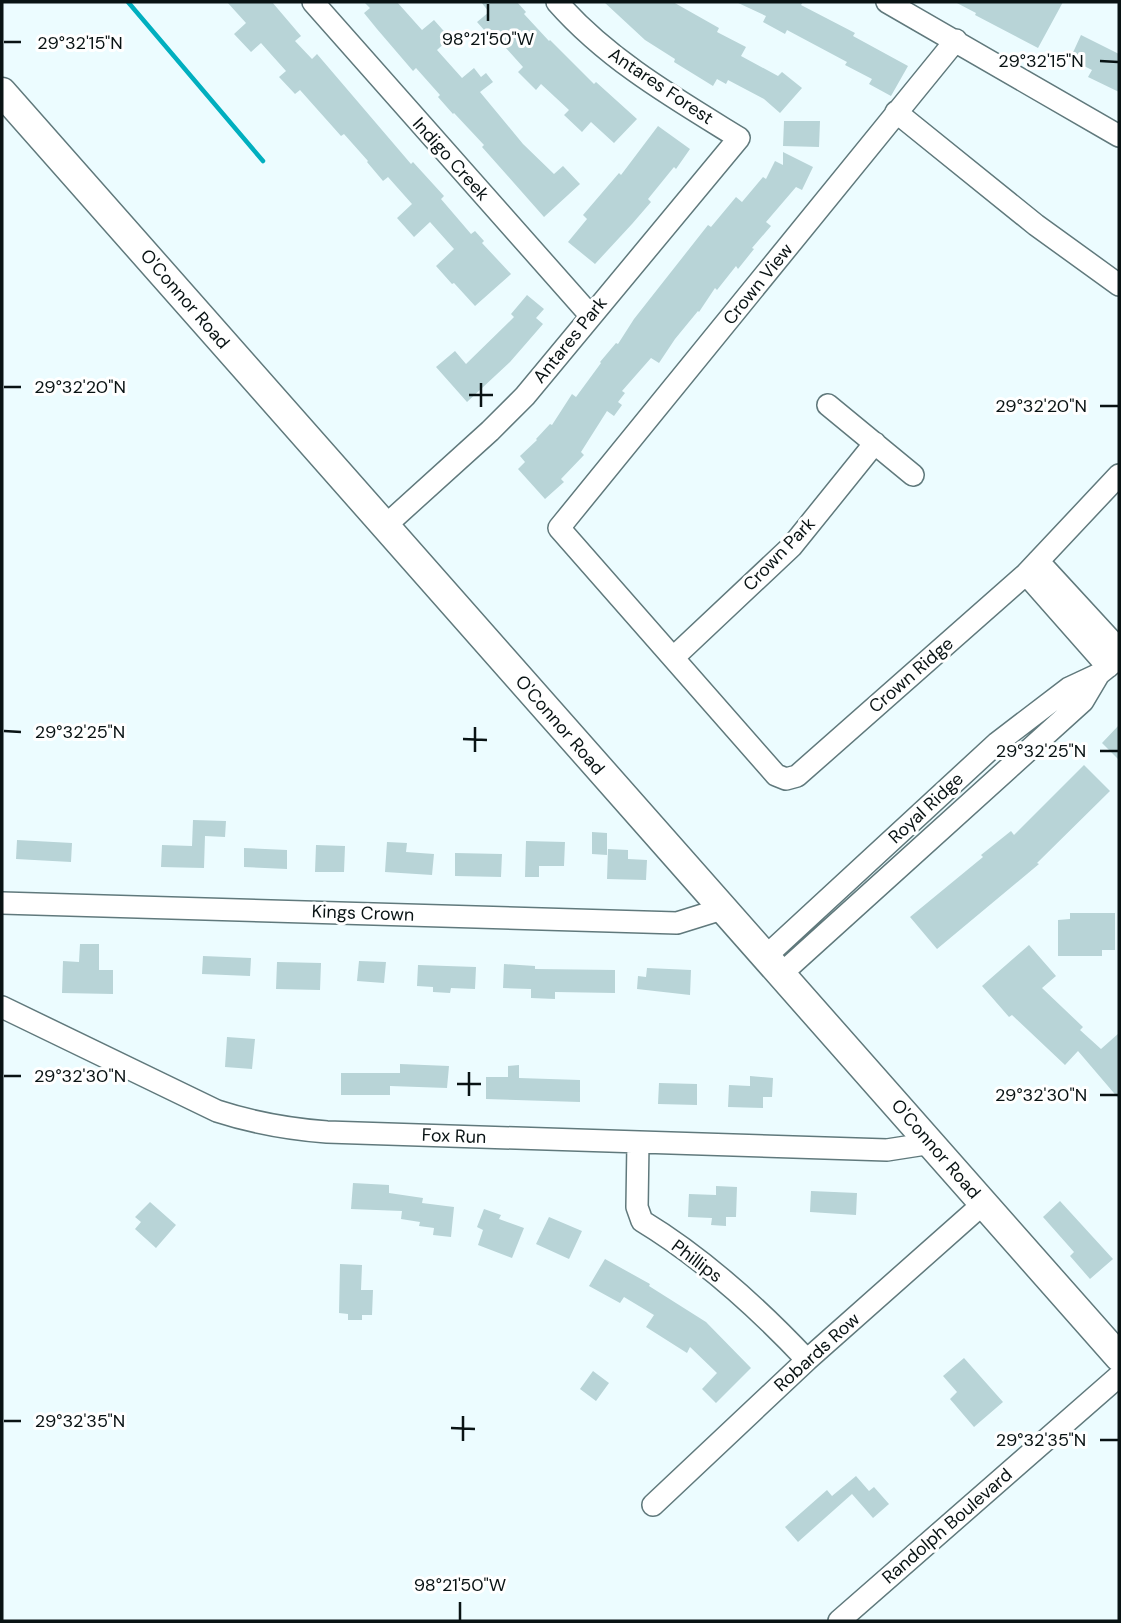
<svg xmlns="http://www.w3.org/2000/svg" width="1121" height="1623" font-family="'DM Sans',sans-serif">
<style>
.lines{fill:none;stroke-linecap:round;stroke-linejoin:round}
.stream{stroke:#01afbf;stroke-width:4.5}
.building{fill:#b8d4d7}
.minor-casing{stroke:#60797c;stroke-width:24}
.major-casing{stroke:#60797c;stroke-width:31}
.minor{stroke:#fff;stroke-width:21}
.major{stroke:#fff;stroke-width:28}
.ticks{fill:none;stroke:#091314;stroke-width:2.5}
.labels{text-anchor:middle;stroke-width:6;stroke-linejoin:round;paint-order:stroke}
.street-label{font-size:18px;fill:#091314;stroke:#fff}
.ticks-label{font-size:18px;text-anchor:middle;fill:#091314;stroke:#fff;stroke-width:6;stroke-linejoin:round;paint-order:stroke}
</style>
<rect width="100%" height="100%" fill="#ecfcff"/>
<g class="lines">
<path class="stream" d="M 128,2 L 263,161"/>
</g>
<path class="building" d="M 227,2 L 272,2 L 301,36 L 295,41 L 312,59 L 317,54 L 411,164 L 413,162 L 444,196 L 441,199 L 471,234 L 475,231 L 484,241 L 482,243 L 511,274 L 475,306 L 454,283 L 452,284 L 436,266 L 454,249 L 430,222 L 414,237 L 397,218 L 412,204 L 388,177 L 383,181 L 367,162 L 368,161 L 344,134 L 341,136 L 300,90 L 295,94 L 279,77 L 286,71 L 261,43 L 251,52 L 234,34 L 246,23 Z
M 364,2 L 397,2 L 422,30 L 434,20 L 450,38 L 437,50 L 462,78 L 474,68 L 481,77 L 486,73 L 493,82 L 480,92 L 523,144 L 554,174 L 563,166 L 580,184 L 544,217 L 482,147 L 484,145 L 454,113 L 453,114 L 438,97 L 440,95 L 416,68 L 413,71 L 377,29 L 364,13 L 370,8 Z
M 481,2 L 517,2 L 526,12 L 524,14 L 549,41 L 550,40 L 594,84 L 596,82 L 637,119 L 614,143 L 591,122 L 582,132 L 564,115 L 569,110 L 541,84 L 536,90 L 518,72 L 523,67 L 497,38 L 494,41 L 477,22 L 489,12 Z
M 604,2 L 673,2 L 719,28 L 717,32 L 746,47 L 741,56 L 778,76 L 782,72 L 802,88 L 780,113 L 764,99 L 728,80 L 726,84 L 717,79 L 713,86 L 674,62 L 675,59 L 645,40 Z
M 736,2 L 803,2 L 801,5 L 855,33 L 853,36 L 908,66 L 891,96 L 869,84 L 872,79 L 845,65 L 847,62 L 787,30 L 785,34 L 763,22 L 766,16 Z
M 955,2 L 1063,2 L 1038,48 L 975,15 L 976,13 Z
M 1081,35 L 1119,54 L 1119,92 L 1088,77 L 1092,70 L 1070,59 Z
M 784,121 L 820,121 L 819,147 L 783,146 Z
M 658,126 L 690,149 L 676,169 L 674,167 L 648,199 L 651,202 L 632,224 L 595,264 L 568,242 L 587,219 L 583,215 L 619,173 L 621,175 Z
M 783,152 L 813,167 L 802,190 L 796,187 L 766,222 L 771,226 L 752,248 L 754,249 L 738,269 L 736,266 L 717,290 L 715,288 L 699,312 L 698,311 L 675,339 L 659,363 L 651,358 L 622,391 L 625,393 L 618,402 L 622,405 L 614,416 L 607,411 L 581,452 L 584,455 L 561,479 L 564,482 L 545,499 L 518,469 L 525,462 L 520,456 L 537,440 L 536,439 L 550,424 L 552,425 L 572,394 L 576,397 L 601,363 L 600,362 L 616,343 L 618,344 L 634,319 L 708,225 L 711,227 L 736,197 L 742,202 L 763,177 L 766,179 L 775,161 L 783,165 Z
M 527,295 L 544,309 L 536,318 L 543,324 L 510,362 L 467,402 L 436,367 L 455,351 L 466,364 L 514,317 L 511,314 Z
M 1119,725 L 1119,760 L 1102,743 Z
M 1084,765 L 1110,791 L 1037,863 L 1039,864 L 937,949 L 910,917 L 983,857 L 981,855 L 1011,831 L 1014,835 Z
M 193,820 L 226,821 L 225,837 L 205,836 L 204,868 L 161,867 L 162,845 L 192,846 Z
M 592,832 L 607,833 L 607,855 L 592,854 Z
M 17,840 L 72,843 L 71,862 L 16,859 Z
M 526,841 L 565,842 L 564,866 L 539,866 L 539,877 L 525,877 Z
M 387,842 L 407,843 L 406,852 L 434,854 L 432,875 L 385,872 Z
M 316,845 L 345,846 L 344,872 L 315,872 Z
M 244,848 L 287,850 L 287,869 L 244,867 Z
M 608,849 L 628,850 L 628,859 L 647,860 L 646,880 L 607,879 Z
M 455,853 L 502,854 L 501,877 L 455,876 Z
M 1070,913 L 1115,913 L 1115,950 L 1102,950 L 1102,956 L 1058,956 L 1058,920 L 1070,919 Z
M 80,944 L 99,944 L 99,970 L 113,970 L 113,994 L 62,993 L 63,961 L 79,962 Z
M 1029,945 L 1056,976 L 1042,988 L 1083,1027 L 1080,1030 L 1101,1049 L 1119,1033 L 1119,1099 L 1078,1051 L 1065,1065 L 1012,1015 L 1009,1017 L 982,986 Z
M 203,956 L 251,958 L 250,976 L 202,974 Z
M 359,961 L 386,962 L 384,983 L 357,981 Z
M 277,962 L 321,963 L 320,990 L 276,989 Z
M 504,964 L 535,966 L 535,969 L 615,970 L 615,993 L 555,992 L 555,999 L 531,998 L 531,989 L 503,988 Z
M 418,965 L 476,967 L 475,989 L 451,988 L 450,993 L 433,992 L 433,987 L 417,986 Z
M 647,968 L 691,970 L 690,995 L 637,989 L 638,976 L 646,977 Z
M 227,1037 L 255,1039 L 252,1069 L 225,1067 Z
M 400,1064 L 449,1066 L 447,1088 L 390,1086 L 390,1095 L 341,1095 L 341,1073 L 400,1073 Z
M 519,1065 L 519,1078 L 580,1080 L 580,1102 L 486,1099 L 486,1077 L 508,1077 L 508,1066 Z
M 750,1076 L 773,1078 L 772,1097 L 763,1097 L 763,1108 L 728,1107 L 729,1085 L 750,1086 Z
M 659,1083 L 697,1084 L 697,1105 L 658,1104 Z
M 353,1183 L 389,1185 L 389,1193 L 423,1198 L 422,1203 L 454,1207 L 451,1237 L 433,1235 L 434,1228 L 419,1226 L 420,1222 L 401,1219 L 402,1211 L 351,1209 Z
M 716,1186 L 737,1187 L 736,1217 L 726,1217 L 726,1226 L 711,1225 L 712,1218 L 688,1217 L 689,1194 L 716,1195 Z
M 811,1191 L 857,1193 L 856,1215 L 810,1212 Z
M 1060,1201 L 1113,1259 L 1090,1279 L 1070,1256 L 1074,1252 L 1043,1217 Z
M 150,1202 L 176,1225 L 156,1248 L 135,1229 L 141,1222 L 135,1217 Z
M 484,1209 L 501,1215 L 499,1219 L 524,1228 L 512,1258 L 478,1245 L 483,1230 L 477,1227 Z
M 549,1217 L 582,1231 L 569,1259 L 536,1244 Z
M 605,1259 L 650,1284 L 649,1286 L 706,1322 L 751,1368 L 716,1403 L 702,1389 L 717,1373 L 690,1347 L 687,1353 L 646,1327 L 654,1315 L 624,1297 L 620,1303 L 589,1286 Z
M 340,1264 L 362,1265 L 361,1290 L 373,1290 L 372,1315 L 362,1315 L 362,1320 L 348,1320 L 348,1314 L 339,1313 Z
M 964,1358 L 1003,1402 L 974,1427 L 950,1399 L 957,1392 L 943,1376 Z
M 593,1371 L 609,1383 L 596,1401 L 580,1389 Z
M 856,1476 L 869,1491 L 874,1487 L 889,1504 L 873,1518 L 852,1494 L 798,1542 L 785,1527 L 827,1490 L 832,1496 Z"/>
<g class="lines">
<defs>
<path id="minor" d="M 313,2 L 590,315
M 887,2 L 1119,136
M 956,40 L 559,528 L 776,775 L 786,779 L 797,776 L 1026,574 L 1119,475
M 896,112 L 1036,225 L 1119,285
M 828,405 L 913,475
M 385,526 L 490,431 L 525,396 L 739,138 C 674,98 608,60 557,2
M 1038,561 L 1119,649
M 1026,574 L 1108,667
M 674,657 L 792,546 L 875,443
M 2,903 L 677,923 L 722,909
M 765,957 L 997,743 L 1069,688 L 1099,674 L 1119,658
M 780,975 L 1083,701 L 1099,674
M 2,1007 L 217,1111 C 254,1123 288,1129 327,1132 L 887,1150 L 932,1143
M 638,1142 L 637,1207 L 642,1221 C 703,1258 758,1308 807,1360
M 653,1505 L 807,1360 L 984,1203
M 839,1621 L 1119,1376"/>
<path id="major" d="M 2,92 L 1119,1357"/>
</defs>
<use href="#minor" class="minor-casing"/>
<use href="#major" class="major-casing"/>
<use href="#minor" class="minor"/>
<use href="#major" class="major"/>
</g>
<path class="ticks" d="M 488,21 L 488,4M 4,42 L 21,42M 1100,61 L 1118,62M 4,387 L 21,387M 469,395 L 493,395M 1100,406 L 1118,406M 481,407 L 481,383M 4,731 L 21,732M 463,739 L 487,740M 1100,751 L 1118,751M 475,752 L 475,727M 4,1076 L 21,1076M 457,1084 L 481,1084M 1100,1095 L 1118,1095M 469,1096 L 469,1072M 4,1421 L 21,1421M 451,1428 L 475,1429M 1100,1440 L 1118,1440M 463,1441 L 463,1416M 460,1620 L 460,1602"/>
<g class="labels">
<g class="street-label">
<text transform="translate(661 86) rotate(34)" y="6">Antares Forest</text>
<text transform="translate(451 159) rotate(48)" y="6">Indigo Creek</text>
<text transform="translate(758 284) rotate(-51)" y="6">Crown View</text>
<text transform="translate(185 299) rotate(49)" y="6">O'Connor Road</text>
<text transform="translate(570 340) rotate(-51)" y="6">Antares Park</text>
<text transform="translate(779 554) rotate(-46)" y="6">Crown Park</text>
<text transform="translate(911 675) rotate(-41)" y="6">Crown Ridge</text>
<text transform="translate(560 725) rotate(49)" y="6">O'Connor Road</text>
<text transform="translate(926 808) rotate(-43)" y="6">Royal Ridge</text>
<text transform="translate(363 913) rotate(2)" y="6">Kings Crown</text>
<text transform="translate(454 1136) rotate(2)" y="6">Fox Run</text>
<text transform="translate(936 1149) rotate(49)" y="6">O'Connor Road</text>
<text transform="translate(697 1261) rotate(37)" y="6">Phillips</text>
<text transform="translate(817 1352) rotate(-42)" y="6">Robards Row</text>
<text transform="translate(947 1526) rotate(-41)" y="6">Randolph Boulevard</text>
</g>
</g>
<g class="ticks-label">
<text x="488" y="45">98°21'50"W</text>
<text x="80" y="49">29°32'15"N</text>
<text x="1041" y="67">29°32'15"N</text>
<text x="80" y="393">29°32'20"N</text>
<text x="1041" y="412">29°32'20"N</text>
<text x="80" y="738">29°32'25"N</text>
<text x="1041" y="757">29°32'25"N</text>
<text x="80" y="1082">29°32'30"N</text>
<text x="1041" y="1101">29°32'30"N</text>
<text x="80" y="1427">29°32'35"N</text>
<text x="1041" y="1446">29°32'35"N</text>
<text x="460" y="1591">98°21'50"W</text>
</g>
<rect width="1121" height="1623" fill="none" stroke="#091314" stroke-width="7"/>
</svg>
